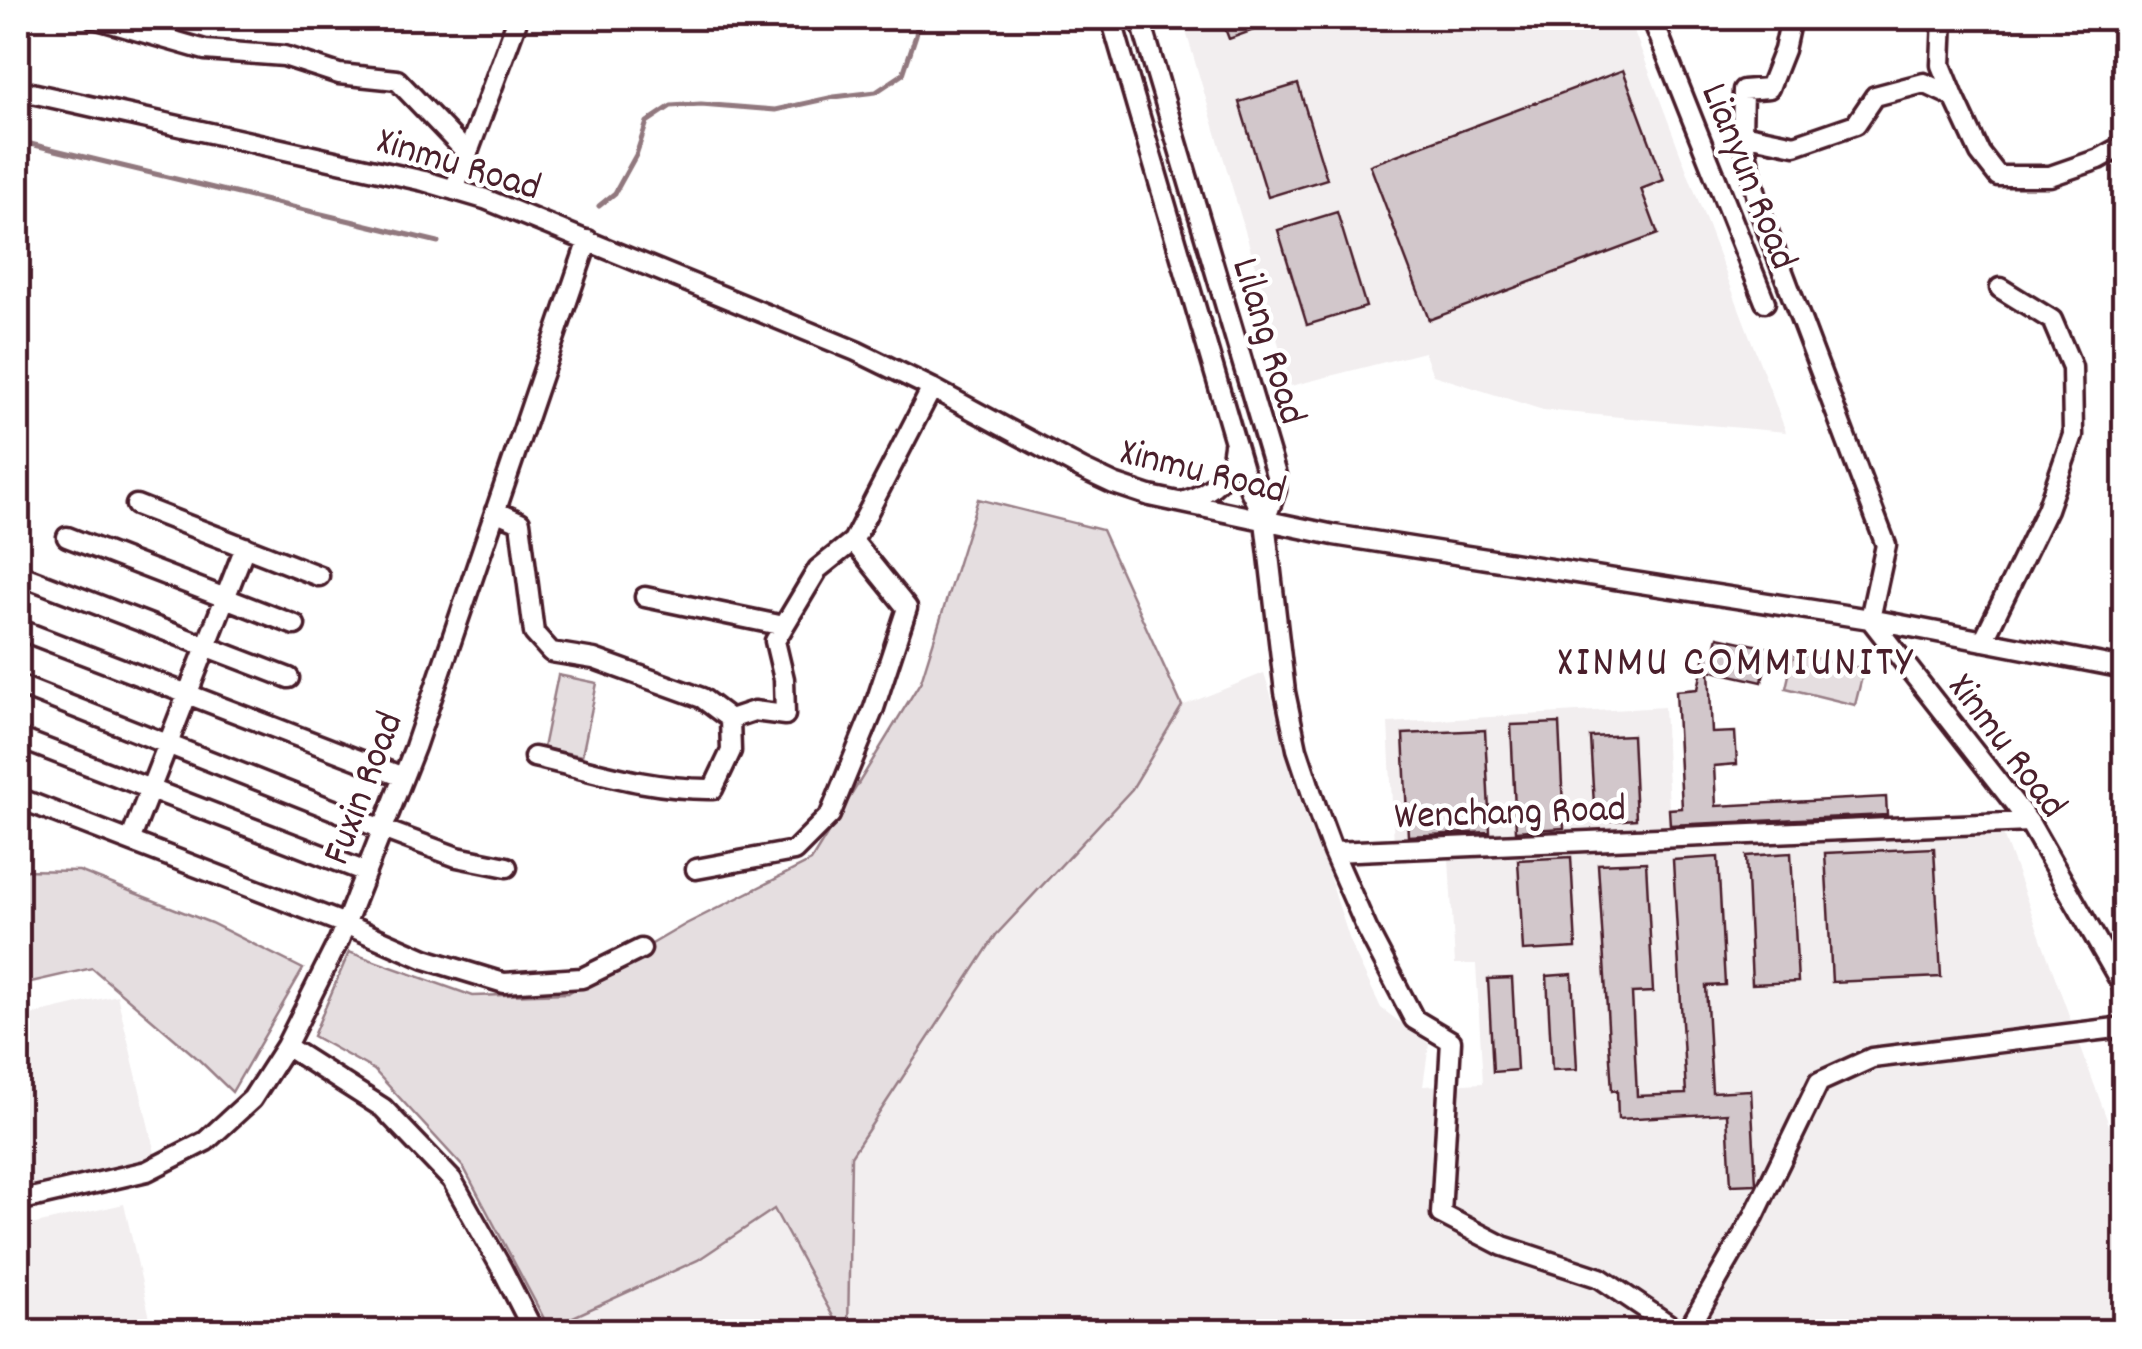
<svg xmlns="http://www.w3.org/2000/svg" width="2142" height="1349" font-family="Dekko,sans-serif">
<style>
.built{fill:#f2eeef}
.green{fill:#e5dee0;stroke:#987e86;stroke-width:2.5}
.lines{fill:none;stroke-linecap:round;stroke-linejoin:round}
.stream{stroke:#91787e;stroke-width:5}
.building{fill:#d2c7cb;stroke:#4a1f2b;stroke-width:2.5}
.minor-casing{stroke:#4a1f2b;stroke-width:25}
.minor{stroke:#fff;stroke-width:18}
.labels{text-anchor:middle;stroke-width:9;stroke-linejoin:round;paint-order:stroke}
.street-label{font-size:40px;fill:#4a1f2b;stroke:#fff}
.quarter-label{font-size:45px;letter-spacing:2.5px;fill:#4a1f2b;stroke:#fff}
</style>
<rect width="100%" height="100%" fill="#fff"/>
<filter id="ink" filterUnits="userSpaceOnUse"><feTurbulence type="fractalNoise" baseFrequency=".01" numOctaves="2"/><feDisplacementMap in="SourceGraphic" scale="20" xChannelSelector="R" yChannelSelector="G"/><feConvolveMatrix kernelMatrix="1 2 1 2 8 2 1 2 1" color-interpolation-filters="sRGB"/></filter>
<g filter="url(#ink)">
<path class="built" d="M 1182,18 L 1629,18 L 1786,432 L 1543,410 L 1433,375 L 1424,352 L 1291,386 Z
M 1264,673 L 1352,947 L 1381,1008 L 1429,1044 L 1423,1086 L 1483,1083 L 1476,964 L 1455,964 L 1449,859 L 2001,829 L 2124,1166 L 2124,1331 L 848,1332 L 851,1157 L 996,935 L 1132,789 L 1182,706 Z
M 1664,707 L 1670,827 L 1394,843 L 1388,723 Z
M 117,995 L 156,1157 L 18,1190 L 18,1018 Z
M 124,1204 L 153,1331 L 18,1331 L 18,1228 Z
M 774,1208 L 841,1331 L 551,1332 L 549,1328 L 698,1260 Z"/>
<path class="green" d="M 978,499 L 1102,530 L 1182,706 L 1132,789 L 996,935 L 851,1156 L 848,1331 L 841,1331 L 774,1209 L 698,1260 L 549,1328 L 464,1168 L 374,1070 L 313,1036 L 349,952 L 473,996 L 568,993 L 686,924 L 811,861 L 921,681 Z
M 1794,653 L 1864,669 L 1855,705 L 1786,688 Z
M 558,675 L 597,683 L 582,756 L 543,748 Z
M 18,870 L 79,871 L 211,923 L 303,969 L 232,1092 L 196,1057 L 92,968 L 18,985 Z"/>
<g class="lines">
<path class="stream" d="M 18,141 L 438,242
M 599,206 L 615,193 L 636,155 L 647,122 L 671,106 L 701,104 L 775,110 L 834,97 L 876,92 L 903,74 L 916,35 L 918,18"/>
</g>
<path class="building" d="M 1221,18 L 1284,18 L 1284,19 L 1229,39 Z
M 1623,70 L 1664,180 L 1641,189 L 1658,234 L 1429,320 L 1370,165 Z
M 1298,84 L 1327,179 L 1268,197 L 1239,102 Z
M 1337,212 L 1366,307 L 1307,325 L 1278,230 Z
M 1718,637 L 1769,648 L 1762,682 L 1709,670 L 1712,733 L 1735,732 L 1737,764 L 1714,766 L 1716,806 L 1886,797 L 1887,815 L 1670,825 L 1669,809 L 1682,808 L 1676,691 L 1698,689 L 1706,651 L 1714,653 Z
M 1559,723 L 1564,828 L 1516,831 L 1511,725 Z
M 1485,730 L 1490,832 L 1408,836 L 1403,734 Z
M 1632,735 L 1636,819 L 1595,822 L 1590,737 Z
M 1934,848 L 1941,977 L 1832,982 L 1825,853 Z
M 1791,853 L 1798,982 L 1752,984 L 1746,856 Z
M 1571,857 L 1576,948 L 1523,951 L 1518,860 Z
M 1718,857 L 1725,985 L 1706,986 L 1712,1092 L 1751,1090 L 1756,1184 L 1731,1185 L 1727,1113 L 1618,1119 L 1617,1090 L 1612,1091 L 1598,864 L 1646,862 L 1653,992 L 1632,993 L 1637,1096 L 1686,1094 L 1673,860 Z
M 1572,974 L 1577,1069 L 1552,1070 L 1547,976 Z
M 1512,978 L 1517,1070 L 1493,1072 L 1488,979 Z"/>
<g class="lines">
<defs>
<path id="minor" d="M 94,18 L 205,50 L 284,56 L 339,74 L 397,80 L 467,153
M 1111,18 L 1244,473 L 1250,490 L 1265,521 L 1285,692 L 1297,749 L 1317,809 L 1333,852 L 1367,929 L 1414,1019 L 1451,1041 L 1441,1214 L 1503,1246 L 1600,1278 L 1680,1332
M 1140,18 L 1276,475 L 1276,490 L 1265,521
M 1652,18 L 1765,302
M 1791,18 L 1784,50 L 1769,88 L 1743,90 L 1742,134 L 1760,211 L 1886,545 L 1870,619
M 1943,18 L 1941,65 L 1954,97
M 2120,18 L 2124,30
M 18,90 L 424,181 L 485,199 L 856,351 L 932,388 L 1082,469 L 1114,484 L 1150,496 L 1334,535 L 1870,619 L 2124,668
M 1742,134 L 1795,145 L 1856,124 L 1875,96 L 1924,83 L 1954,97 L 1980,153 L 1998,176 L 2050,176 L 2099,159 L 2124,145
M 454,190 L 518,18
M 1182,502 C 1211,494 1232,475 1234,445
M 136,505 L 319,576
M 495,511 L 520,522 L 534,633 L 551,652 L 594,659 L 702,698 L 730,719
M 67,537 L 295,625
M 18,574 L 289,678
M 645,597 L 784,626
M 1870,619 L 2029,822 L 2124,988
M 18,629 L 403,777
M 1983,641 L 2047,509 L 2073,435 L 2072,367 L 2052,320 L 2000,288
M 18,685 L 382,829 L 457,857 L 507,867
M 18,738 L 366,872
M 534,757 C 595,771 649,790 713,789 L 731,751 L 730,719 L 754,711 L 785,715 L 784,679 L 775,641 L 818,569 L 853,541
M 18,798 L 345,924 L 425,959 L 504,983 L 582,978 L 641,949
M 130,841 L 245,547
M 1333,852 L 2029,822
M 696,869 L 794,851 L 830,815 L 874,708 L 907,608 L 853,541 L 932,388
M 286,1046 L 383,1108 L 452,1180 L 502,1269 L 534,1332
M 18,1201 L 147,1171 L 206,1141 L 252,1099 L 286,1046 L 339,940 L 415,747 L 588,240
M 1687,1332 L 1754,1216 L 1819,1082 L 1872,1058 L 2124,1027"/>
</defs>
<use href="#minor" class="minor-casing"/>
<use href="#minor" class="minor"/>
</g>
</g>
<g class="labels">
<g class="street-label">
<text transform="translate(460 161) rotate(17)" y="14">Xinmu Road</text>
<text transform="translate(1752 175) rotate(68)" y="14">Lianyun Road</text>
<text transform="translate(1272 340) rotate(73)" y="14">Lilang Road</text>
<text transform="translate(1204 468) rotate(14)" y="14">Xinmu Road</text>
<text transform="translate(2010 744) rotate(53)" y="14">Xinmu Road</text>
<text transform="translate(360 787) rotate(-69)" y="14">Fuxin Road</text>
<text transform="translate(1510 809) rotate(-2)" y="14">Wenchang Road</text>
</g>
<g class="quarter-label">
<text x="1736" y="674">XINMU COMMIUNITY</text>
</g>
</g>
<rect width="2142" height="1349" fill="none" stroke="#fff" stroke-width="60"/>
<rect x="30" y="30" width="2082" height="1289" fill="none" stroke="#4a1f2b" stroke-width="4" filter="url(#ink)"/>
</svg>
